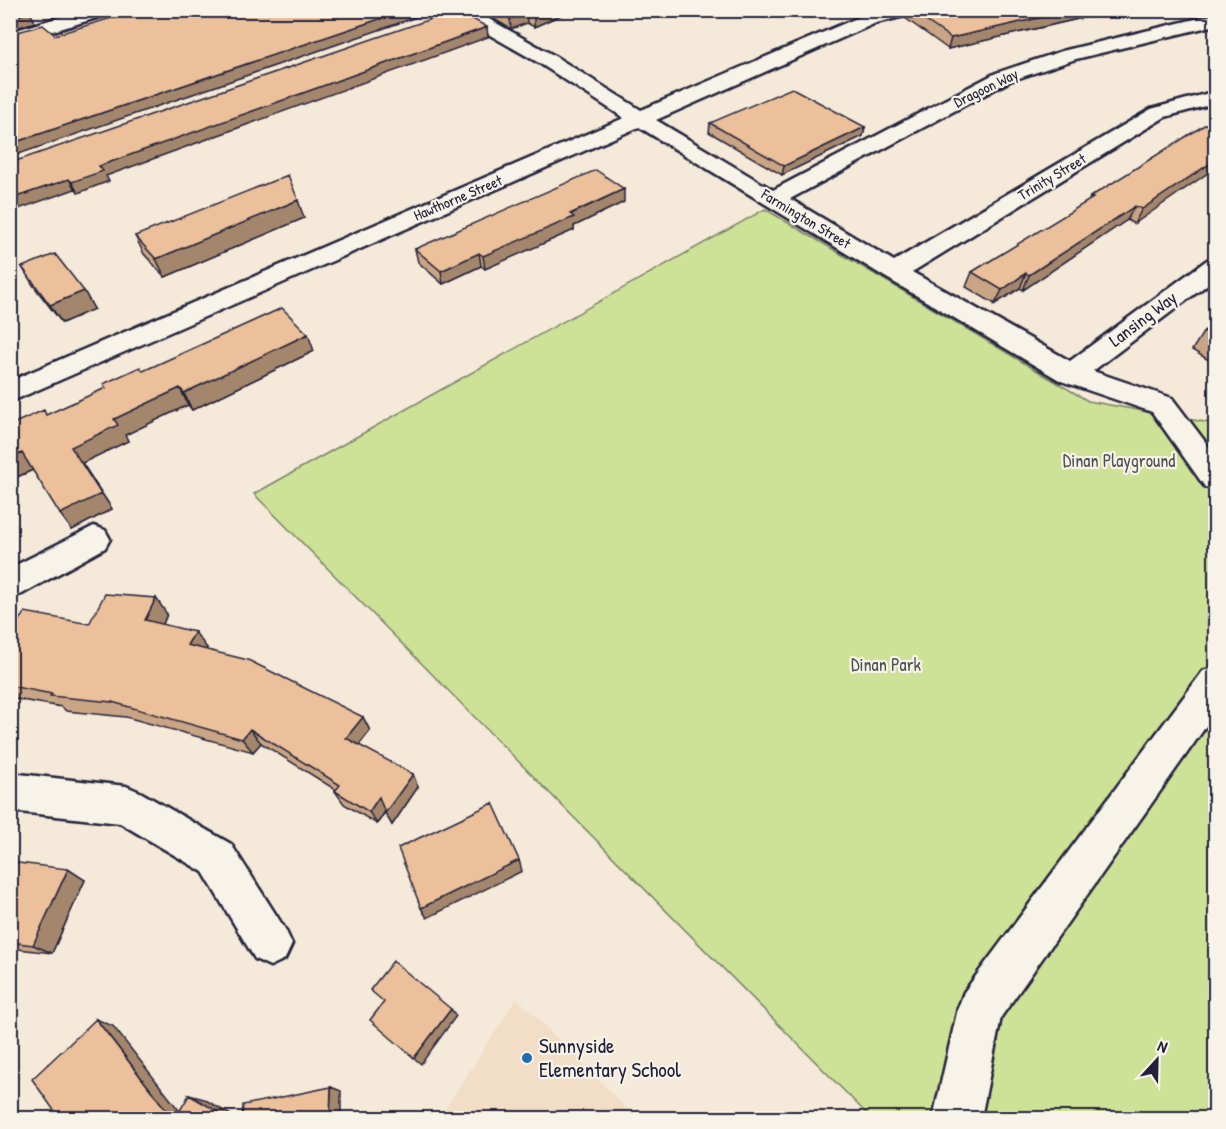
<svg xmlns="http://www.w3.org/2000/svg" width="1226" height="1129" font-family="'Patrick Hand',sans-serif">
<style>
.built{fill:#f2ddc6}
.green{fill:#cde297;stroke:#788269;stroke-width:1.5}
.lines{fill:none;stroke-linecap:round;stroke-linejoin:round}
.minor-casing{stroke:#22223b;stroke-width:5}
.minor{fill:#f7f3e8;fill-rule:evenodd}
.wall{fill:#caa585;stroke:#22223b;stroke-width:1.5}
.shaded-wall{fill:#a4866c;stroke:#22223b;stroke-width:1.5}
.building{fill:#ebc09b;stroke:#22223b;stroke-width:1.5}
.poi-dot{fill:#1f6fb2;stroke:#f7f3e8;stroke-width:2}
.labels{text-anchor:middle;stroke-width:4.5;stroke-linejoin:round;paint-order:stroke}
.far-street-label{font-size:15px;fill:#22223b;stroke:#f7f3e8}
.street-label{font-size:18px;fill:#22223b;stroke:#f7f3e8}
.park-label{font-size:18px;fill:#4d5252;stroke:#f7f3e8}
.near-poi-label{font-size:21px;fill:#22223b;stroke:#f7f3e8;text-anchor:start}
</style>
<rect width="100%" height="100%" fill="#f5e9d9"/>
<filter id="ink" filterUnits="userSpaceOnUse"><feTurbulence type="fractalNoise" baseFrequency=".0167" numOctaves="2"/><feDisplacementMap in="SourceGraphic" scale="12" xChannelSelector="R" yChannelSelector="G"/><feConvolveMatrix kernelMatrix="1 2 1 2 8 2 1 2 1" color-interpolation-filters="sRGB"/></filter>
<g filter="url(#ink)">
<path class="built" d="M 517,998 L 636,1118 L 439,1118 Z"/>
<path class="green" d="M 765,209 L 1088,401 L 1215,424 L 1215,1118 L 871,1118 L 254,494 Z"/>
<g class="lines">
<defs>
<path id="minor" d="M 83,10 L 113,10 L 110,14 L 10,44 L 10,32 Z
M 452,10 L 473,10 L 553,55 L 641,110 L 864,15 L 882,10 L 916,10 L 913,14 L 876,23 L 656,120 L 773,190 L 996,73 L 1062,51 L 1216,14 L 1216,25 L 1076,59 L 1010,81 L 790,199 L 894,261 L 1151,109 L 1216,91 L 1216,103 L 1165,117 L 912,272 L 1070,361 L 1207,260 L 1216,257 L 1216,278 L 1093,371 L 1172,398 L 1216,456 L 1216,490 L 1205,487 L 1152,412 L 1061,381 L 885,277 L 639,127 L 10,402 L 10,381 L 624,118 L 539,63 L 455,15 Z
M 94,526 L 105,530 L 110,539 L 105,548 L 22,594 L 10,598 L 10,568 Z
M 1216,666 L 1216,712 L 1001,1017 L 981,1118 L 933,1118 L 958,1008 L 964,992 L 1203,671 Z
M 10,773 L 126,786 L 140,792 L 231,844 L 285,929 L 292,944 L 285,959 L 270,966 L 255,959 L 203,872 L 120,823 L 10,811 Z"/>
</defs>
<use href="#minor" class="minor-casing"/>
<use href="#minor" class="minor"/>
</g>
<path class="wall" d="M 478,10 L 572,10 L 534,27 L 527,23 L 511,29 Z
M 907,10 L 1102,10 L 1100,11 L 1099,14 L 948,49 L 905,18 Z
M 1215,122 L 1134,224 L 1127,220 L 1023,290 L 1020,288 L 995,304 L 966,287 L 972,272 L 1089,201 L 1090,197 Z
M 710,123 L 865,127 L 863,136 L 782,175 L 709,132 Z
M 624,202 L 574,226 L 574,230 L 485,269 L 481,266 L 443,284 L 418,262 L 415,249 Z
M 304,218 L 165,277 L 144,254 L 135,236 Z
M 22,267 L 84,291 L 94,309 L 62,323 L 33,285 Z
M 1215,323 L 1215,364 L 1192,350 L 1204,331 Z
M 314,351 L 192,410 L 188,405 L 125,435 L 128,441 L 82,463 L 112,509 L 72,530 L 33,470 L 10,480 L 10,425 L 47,415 L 143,371 Z
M 167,614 L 163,624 L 207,648 L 205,650 L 363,717 L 370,731 L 359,745 L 418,787 L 392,825 L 385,812 L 377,824 L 344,804 L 335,791 L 336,790 L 261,743 L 253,752 L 126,717 L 66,711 L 62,707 L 10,698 L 10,632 Z
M 10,862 L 85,880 L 52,953 L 10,948 Z"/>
<path class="shaded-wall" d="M 406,10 L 437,10 L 10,157 L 10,144 Z
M 549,10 L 572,10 L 534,27 L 534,17 Z
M 1073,10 L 1102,10 L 1100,11 L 1099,14 L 948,49 L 951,38 Z
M 30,12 L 35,22 L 10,30 L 10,18 Z
M 526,13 L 527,23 L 511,29 L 510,19 Z
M 487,27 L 488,37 L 106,176 L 109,181 L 78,193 L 72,182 L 99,166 Z
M 865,127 L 863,136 L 782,175 L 784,166 Z
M 1215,160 L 1215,168 L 1134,224 L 1142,209 Z
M 69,179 L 75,189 L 10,212 L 10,199 Z
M 624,189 L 624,202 L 574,226 L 574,230 L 485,269 L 483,256 Z
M 298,200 L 304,218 L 165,277 L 156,259 Z
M 1135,206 L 1127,220 L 1023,290 L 1029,275 Z
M 479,253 L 481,266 L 443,284 L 441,271 Z
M 1026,273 L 1020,288 L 995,304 L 1002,290 Z
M 84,291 L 94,309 L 62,323 L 50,305 Z
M 308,334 L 314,351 L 192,410 L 184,393 Z
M 180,388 L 188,405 L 125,435 L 128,441 L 82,463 L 112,509 L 72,530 L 60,514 L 71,447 L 114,419 Z
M 22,453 L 35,469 L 10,480 L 10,458 Z
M 156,598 L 167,614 L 158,636 L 145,620 Z
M 195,632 L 207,648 L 198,661 L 187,645 Z
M 363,717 L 370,731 L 353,752 L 346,738 Z
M 250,729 L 261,743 L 253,752 L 242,739 Z
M 413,774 L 418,787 L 392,825 L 385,813 Z
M 379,797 L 386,810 L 377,824 L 369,812 Z
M 519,860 L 522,871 L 427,918 L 421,908 Z
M 68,869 L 85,880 L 52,953 L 33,945 Z
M 451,1009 L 456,1016 L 421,1064 L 414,1058 Z
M 96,1019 L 113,1026 L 186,1119 L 173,1119 Z
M 331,1087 L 341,1091 L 341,1119 L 330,1119 Z
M 189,1095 L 204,1099 L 231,1115 L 229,1119 L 213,1119 Z"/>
<path class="building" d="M 10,10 L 28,10 L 30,12 L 10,18 Z
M 138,10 L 406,10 L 10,144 L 10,34 L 43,25 L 55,35 Z
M 457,10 L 487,27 L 99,166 L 103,171 L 72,182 L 69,179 L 10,199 L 10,163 Z
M 495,10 L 549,10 L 534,17 L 526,13 L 510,19 Z
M 910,10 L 1073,10 L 951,38 Z
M 792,88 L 865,127 L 784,166 L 710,123 Z
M 1215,122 L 1215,160 L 1142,209 L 1135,206 L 1029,275 L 1026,273 L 1002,290 L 972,272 L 1093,198 L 1090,197 L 1206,124 Z
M 596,170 L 624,189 L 570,214 L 574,217 L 483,256 L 479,253 L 441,271 L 415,249 Z
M 288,175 L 298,200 L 156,259 L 135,236 Z
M 55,254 L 84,291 L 50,305 L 22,267 Z
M 282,308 L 308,334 L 184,393 L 180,388 L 114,419 L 118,425 L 71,447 L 101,494 L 60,514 L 22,453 L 10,458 L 10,425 L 44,410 L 46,415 L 106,388 L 103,384 L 140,367 L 143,371 Z
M 1215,323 L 1215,338 L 1204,331 Z
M 105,594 L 156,598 L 145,620 L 195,632 L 187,645 L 248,660 L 363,717 L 346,738 L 413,774 L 385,813 L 379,797 L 369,812 L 335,791 L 340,785 L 250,729 L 242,739 L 112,702 L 50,696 L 52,694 L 10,686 L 10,632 L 25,612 L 89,624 Z
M 493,803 L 519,860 L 421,908 L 398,848 Z
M 10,862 L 68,869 L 33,945 L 10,942 Z
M 393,961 L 451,1009 L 414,1058 L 370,1020 L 384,1002 L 370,990 Z
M 96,1019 L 173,1119 L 60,1119 L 32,1079 Z
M 331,1087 L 330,1119 L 242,1119 L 243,1105 Z
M 189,1095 L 217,1111 L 213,1119 L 175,1119 Z"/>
</g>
<circle class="poi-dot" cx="527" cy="1058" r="6"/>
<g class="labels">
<g class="far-street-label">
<text transform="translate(986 88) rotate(-26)" y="5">Dragoon Way</text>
<text transform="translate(1052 177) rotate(-31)" y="5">Trinity Street</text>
<text transform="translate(458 198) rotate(-23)" y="5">Hawthorne Street</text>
<text transform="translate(806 219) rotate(31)" y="5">Farmington Street</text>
</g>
<g class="street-label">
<text transform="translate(1143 319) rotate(-37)" y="6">Lansing Way</text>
</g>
<g class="park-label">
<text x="1119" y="467">Dinan Playground</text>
<text x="886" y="671">Dinan Park</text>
</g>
<g class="near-poi-label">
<text x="539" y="1053">Sunnyside<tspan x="539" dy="24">Elementary School</tspan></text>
</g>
</g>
<rect width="1226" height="1129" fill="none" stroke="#f7f3e8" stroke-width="36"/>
<rect x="18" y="18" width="1190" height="1093" fill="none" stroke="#22223b" stroke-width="2" filter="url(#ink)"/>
<g transform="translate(1157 1060) rotate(22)" stroke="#f7f3e8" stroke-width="4.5" paint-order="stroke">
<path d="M0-4.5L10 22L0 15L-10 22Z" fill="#22223b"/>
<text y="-9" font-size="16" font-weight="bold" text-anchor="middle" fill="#22223b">N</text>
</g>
</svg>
